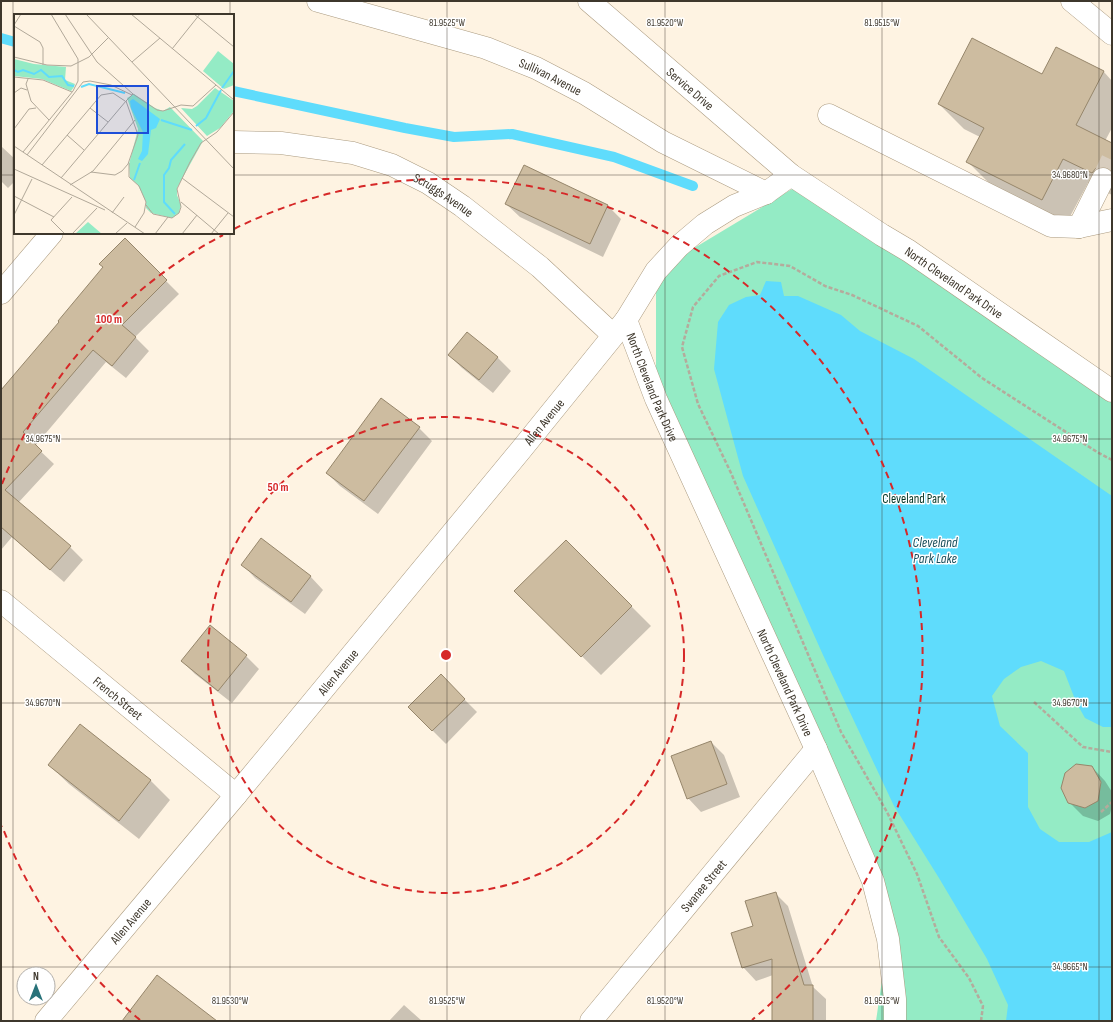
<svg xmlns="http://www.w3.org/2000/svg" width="1113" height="1022" font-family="'Sofia Sans Condensed',sans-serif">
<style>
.green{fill:#94ebc5}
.water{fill:#5fdcfc}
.shadow{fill:#0003}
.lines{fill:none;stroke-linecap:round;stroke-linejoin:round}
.stream{stroke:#5fdcfc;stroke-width:10}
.building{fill:#cdbca0;stroke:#96866b}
.minor-tunnel{stroke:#d8cdbe;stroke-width:22;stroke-dasharray:22 11;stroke-linecap:butt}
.minor-casing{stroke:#ab9b80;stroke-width:23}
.path{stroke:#b4ab9c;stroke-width:2.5;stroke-dasharray:4 2;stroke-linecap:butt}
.minor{stroke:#fff;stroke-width:22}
.ticks{fill:none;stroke:#3e372c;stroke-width:1;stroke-opacity:0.45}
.ring{fill:none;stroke:#d62828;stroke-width:2;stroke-dasharray:7 5}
.labels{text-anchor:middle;stroke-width:3;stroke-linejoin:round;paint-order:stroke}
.street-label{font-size:13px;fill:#3e372c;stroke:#fff}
.park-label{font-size:13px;fill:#043625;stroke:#fff}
.water-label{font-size:14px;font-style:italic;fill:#194f5c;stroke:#fff}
.inset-river{fill:none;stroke:#5fdcfc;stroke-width:2}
.inset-road{fill:none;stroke:#b1a899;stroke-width:1}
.view{fill:#1d4ed8;fill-opacity:0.15;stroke:#1d4ed8;stroke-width:2}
.inset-edge{fill:none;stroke:#3e372c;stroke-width:2}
.ticks-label{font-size:10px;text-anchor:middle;fill:#3e372c;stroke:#fff;stroke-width:3;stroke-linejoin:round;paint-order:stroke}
.centre{fill:#d62828;stroke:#fff;stroke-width:2}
.ring-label{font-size:12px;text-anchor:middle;font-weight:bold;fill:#d62828;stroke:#fff;stroke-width:3;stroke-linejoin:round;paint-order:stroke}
</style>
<rect width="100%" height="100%" fill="#fef3e2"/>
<path class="green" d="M 802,183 L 1112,394 L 1112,1021 L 876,1021 L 888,939 L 656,399 L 656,271 Z"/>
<path class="water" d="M 766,281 L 781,282 L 784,296 L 798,296 L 841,315 L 860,331 L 914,359 L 1112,496 L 1112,727 L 1103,727 L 1085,718 L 1076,702 L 1064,671 L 1041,661 L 1021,667 L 1004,679 L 992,696 L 1000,726 L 1028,753 L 1028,807 L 1040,829 L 1059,842 L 1089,842 L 1112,832 L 1112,1021 L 1006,1021 L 1008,1005 L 987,959 L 939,878 L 894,806 L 823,655 L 743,476 L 714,369 L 718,322 L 729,305 L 746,297 L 760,295 Z"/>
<path class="shadow" d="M 1056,49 L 1104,72 L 1112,81 L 1112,128 L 1105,141 L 1112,144 L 1112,195 L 1088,183 L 1066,224 L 992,186 L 968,162 L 980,137 L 964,129 L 939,104 L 1043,75 Z
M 1,147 L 2,147 L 15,159 L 15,181 L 8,188 L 1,181 Z
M 525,166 L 608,206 L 621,219 L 603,257 L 520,217 L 506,204 Z
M 125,240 L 179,294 L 135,337 L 149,351 L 126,378 L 106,362 L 35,446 L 54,464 L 18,503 L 70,547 L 83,560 L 64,582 L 12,537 L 1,550 L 1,392 L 61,322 Z
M 467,333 L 498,358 L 511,371 L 493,393 L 462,368 L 449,355 Z
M 419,428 L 432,441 L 378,514 L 340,486 L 327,473 Z
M 566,541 L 651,626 L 601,675 L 516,591 Z
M 242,564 L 310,576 L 323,590 L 305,614 L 255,578 Z
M 210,627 L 246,656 L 259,669 L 232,703 L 195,674 L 182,661 Z
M 441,676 L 477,712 L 446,744 L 409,707 Z
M 80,725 L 151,781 L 170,800 L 139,839 L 69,784 L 49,765 Z
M 711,742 L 724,755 L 740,797 L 701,812 L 688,798 Z
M 1092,767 L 1105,781 L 1112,792 L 1112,806 L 1110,814 L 1098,821 L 1083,816 L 1069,802 Z
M 775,893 L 788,906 L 813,987 L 826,999 L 826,1021 L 773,1021 L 773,975 L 756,981 L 743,967 L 754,927 Z
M 404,1005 L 422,1021 L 389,1021 Z"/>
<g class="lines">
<path class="stream" d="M 1,38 L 15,42
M 233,91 L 405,128 L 454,137 L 512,134 L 614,157 L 693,186"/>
</g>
<path class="building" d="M 972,38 L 1042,74 L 1056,47 L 1104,71 L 1076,125 L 1112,143 L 1112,171 L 1108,168 L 1102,167 L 1096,168 L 1092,173 L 1063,159 L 1042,200 L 966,162 L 984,128 L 938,104 Z
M 524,165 L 608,205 L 590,244 L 505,204 Z
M 125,238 L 167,280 L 122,325 L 136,337 L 112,366 L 93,350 L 23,432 L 42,451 L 5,490 L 71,546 L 50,570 L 1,527 L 1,390 L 59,322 L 58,321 L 103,267 L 99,264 Z
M 467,332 L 498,357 L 479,380 L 448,355 Z
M 381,398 L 420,427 L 364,501 L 326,473 Z
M 261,538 L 311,576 L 291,602 L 241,565 Z
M 566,540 L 632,606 L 581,657 L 514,591 Z
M 210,625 L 247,655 L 218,691 L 181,661 Z
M 441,674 L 465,699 L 432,731 L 408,707 Z
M 80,724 L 151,780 L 119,821 L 48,765 Z
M 711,741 L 727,784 L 687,799 L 671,756 Z
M 1076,764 L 1092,766 L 1101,782 L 1098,801 L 1085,808 L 1068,803 L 1061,788 L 1065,773 Z
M 776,892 L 804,985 L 813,985 L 813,1021 L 772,1021 L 772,959 L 742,968 L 731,933 L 753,926 L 745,901 Z
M 157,975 L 217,1021 L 122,1021 Z"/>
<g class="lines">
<path class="minor-tunnel" d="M 1103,179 L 1112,160"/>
<defs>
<g id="minor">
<path id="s1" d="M 318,1 L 486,48 L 536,68 L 584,93 L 663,142 L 766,193"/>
<path id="s2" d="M 589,1 L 791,175 L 882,235 L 909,251 L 1112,391"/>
<path d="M 1072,1 L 1112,34"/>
<path d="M 829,115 L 1051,226 L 1079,227 L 1112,220"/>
<path id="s3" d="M 233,142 L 281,143 L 353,153 L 392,165 L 428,183 L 462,206 L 540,267 L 613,335"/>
<path id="s4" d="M 791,175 L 766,193 L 734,206 L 705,224 L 679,246 L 656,271 L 626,320 L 656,399 L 816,749 L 873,881 L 888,939 L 895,999 L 895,1021"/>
<path d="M 1079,227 L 1103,179"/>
<path d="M 1,293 L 52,233"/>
<path id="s5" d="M 1,601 L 236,795"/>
<path id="s6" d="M 46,1021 L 236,795 L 520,451 L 626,320"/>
<path id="s7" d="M 591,1021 L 816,749"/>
</g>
</defs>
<use href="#minor" class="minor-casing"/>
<path class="path" d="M 1034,702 L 1083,747 L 1112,752
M 1101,812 L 1112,802
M 981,1021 L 983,1006 L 969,978 L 939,937 L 917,874 L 887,812 L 841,732 L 731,473 L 698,404 L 682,347 L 693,307 L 719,276 L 757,262 L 790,266 L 825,286 L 852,295 L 918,326 L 982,378 L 1097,452 L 1112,460"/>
<use href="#minor" class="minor"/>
</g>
<path class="ticks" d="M 13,1 L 13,1021M 230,1 L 230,15M 447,1 L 447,1021M 665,1 L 665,1021M 882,1 L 882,1021M 1099,1 L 1099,1021M 1,175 L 15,175M 233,175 L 1112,175M 230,233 L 230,1021M 1,439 L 1112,439M 1,703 L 1112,703M 1,967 L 1112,967"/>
<g class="ring">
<circle cx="446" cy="655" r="238"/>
<path d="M140 1020A476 476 0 0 1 2 826M2 484A476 476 0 0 1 223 235M234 229A476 476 0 0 1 752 1020"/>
</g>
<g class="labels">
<g class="street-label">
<text dy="5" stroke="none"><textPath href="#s1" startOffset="245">Sullivan Avenue</textPath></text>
<text dy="5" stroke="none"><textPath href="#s2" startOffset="134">Service Drive</textPath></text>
<text dy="5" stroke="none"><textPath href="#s3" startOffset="221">Scruggs Avenue</textPath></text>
<text dy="5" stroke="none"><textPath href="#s2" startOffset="462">North Cleveland Park Drive</textPath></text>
<text dy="5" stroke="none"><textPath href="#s4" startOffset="297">North Cleveland Park Drive</textPath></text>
<text dy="5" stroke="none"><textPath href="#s6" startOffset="779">Allen Avenue</textPath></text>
<text dy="5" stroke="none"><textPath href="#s6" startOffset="455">Allen Avenue</textPath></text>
<text dy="5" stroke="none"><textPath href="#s4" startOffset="621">North Cleveland Park Drive</textPath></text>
<text dy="5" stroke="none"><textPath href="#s5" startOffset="152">French Street</textPath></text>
<text dy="5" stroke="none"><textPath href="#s7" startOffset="176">Swanee Street</textPath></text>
<text dy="5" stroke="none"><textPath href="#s6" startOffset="131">Allen Avenue</textPath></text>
</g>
<g class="park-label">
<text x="914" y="503">Cleveland Park</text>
</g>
<g class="water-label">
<text x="935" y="547">Cleveland<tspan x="935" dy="16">Park Lake</tspan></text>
</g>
</g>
<g transform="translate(14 14)">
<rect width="220" height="220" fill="#fef3e2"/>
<path d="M 204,37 L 220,50 L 220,71 L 210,75 L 189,57 ZM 0,45 L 20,50 L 52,53 L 51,66 L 61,70 L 60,73 L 57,77 L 28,65 L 0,62 ZM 201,74 L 220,87 L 220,97 L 206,114 L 193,122 L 167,94 L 178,95 L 183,92 ZM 120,80 L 141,94 L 149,97 L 156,93 L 189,127 L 163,174 L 163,181 L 167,191 L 165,199 L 158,204 L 137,199 L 132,194 L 132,188 L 124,171 L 116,164 L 115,150 L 124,115 L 113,84 ZM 74,208 L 88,220 L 61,220 Z" fill="#94ebc5"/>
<path d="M 119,85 L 146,105 L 142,114 L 137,116 L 134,140 L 128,147 L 124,145 L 128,137 L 129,118 L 117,94 L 116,87 Z" fill="#5fdcfc"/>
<path class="inset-river" d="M 0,56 L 4,58 L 9,56 L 20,60 L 27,56 L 35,63 L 48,62 L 54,71 L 60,72M 67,73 L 75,70 L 111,79M 208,74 L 220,57M 147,106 L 178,116M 182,112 L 192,104 L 207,76M 120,166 L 126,149M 161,200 L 150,188 L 150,161 L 155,154 L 157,146 L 171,130"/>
<path class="inset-road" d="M 51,0 L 83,48 L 119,80 L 143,96 L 149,97 L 167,91 L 179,92 L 202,71M 72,0 L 220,155M 117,0 L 220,86M 180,0 L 220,33M 0,11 L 7,0M 0,12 L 26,28 L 29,34 L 29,51M 158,35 L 186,0M 0,43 L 33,51 L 57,52 L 75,43 L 94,24M 118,48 L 146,24M 0,63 L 29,66 L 58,78M 14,65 L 12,70 L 17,87 L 35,106M 0,79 L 7,74 L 13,76M 76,94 L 94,108M 0,115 L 15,95 L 22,94M 53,121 L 70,136M 0,132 L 131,220M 9,138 L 59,77 L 64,67 L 64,45 L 37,0M 13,141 L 69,68 L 76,67 L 97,71 L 118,81M 115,149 L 115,163 L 125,172 L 132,188 L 130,199 L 121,213M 28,151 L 87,81 L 99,79 L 111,87M 0,155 L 91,196M 77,158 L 101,161 L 108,157 L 114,150 L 124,121 L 112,87 L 119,80M 47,164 L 112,87M 168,164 L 220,203M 56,171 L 79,157 L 121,106M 0,182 L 40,203M 167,188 L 205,220M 132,191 L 139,200 L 158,204 L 165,199 L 167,193 L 163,175 L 176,148 L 187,129 L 203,118 L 220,98M 98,199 L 110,183M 0,201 L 18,165M 51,220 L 37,206 L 58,183M 58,220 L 83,194M 101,220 L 113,209M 141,220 L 154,203M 168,220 L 183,201M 197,220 L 214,199"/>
<path class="view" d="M 83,72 L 134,72 L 134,119 L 83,119 Z"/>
<rect width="220" height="220" class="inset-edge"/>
</g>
<g class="ticks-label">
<text x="447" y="26">81.9525°W</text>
<text x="665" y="26">81.9520°W</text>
<text x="882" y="26">81.9515°W</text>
<text x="1070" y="178">34.9680°N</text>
<text x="43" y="442">34.9675°N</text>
<text x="1070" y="442">34.9675°N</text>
<text x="43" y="706">34.9670°N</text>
<text x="1070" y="706">34.9670°N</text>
<text x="1070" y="970">34.9665°N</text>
<text x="230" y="1004">81.9530°W</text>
<text x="447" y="1004">81.9525°W</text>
<text x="665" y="1004">81.9520°W</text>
<text x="882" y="1004">81.9515°W</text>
</g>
<circle cx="446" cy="655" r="6" class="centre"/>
<g class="ring-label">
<text x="109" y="323">100 m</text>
<text x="278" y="491">50 m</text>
</g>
<rect width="1113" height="1022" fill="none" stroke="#3e372c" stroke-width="4"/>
<g transform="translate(36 986)"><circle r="19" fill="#ffffff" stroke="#b2afab"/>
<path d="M0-3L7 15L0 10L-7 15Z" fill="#287279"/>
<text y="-6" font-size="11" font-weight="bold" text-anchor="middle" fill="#3e372c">N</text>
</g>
</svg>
